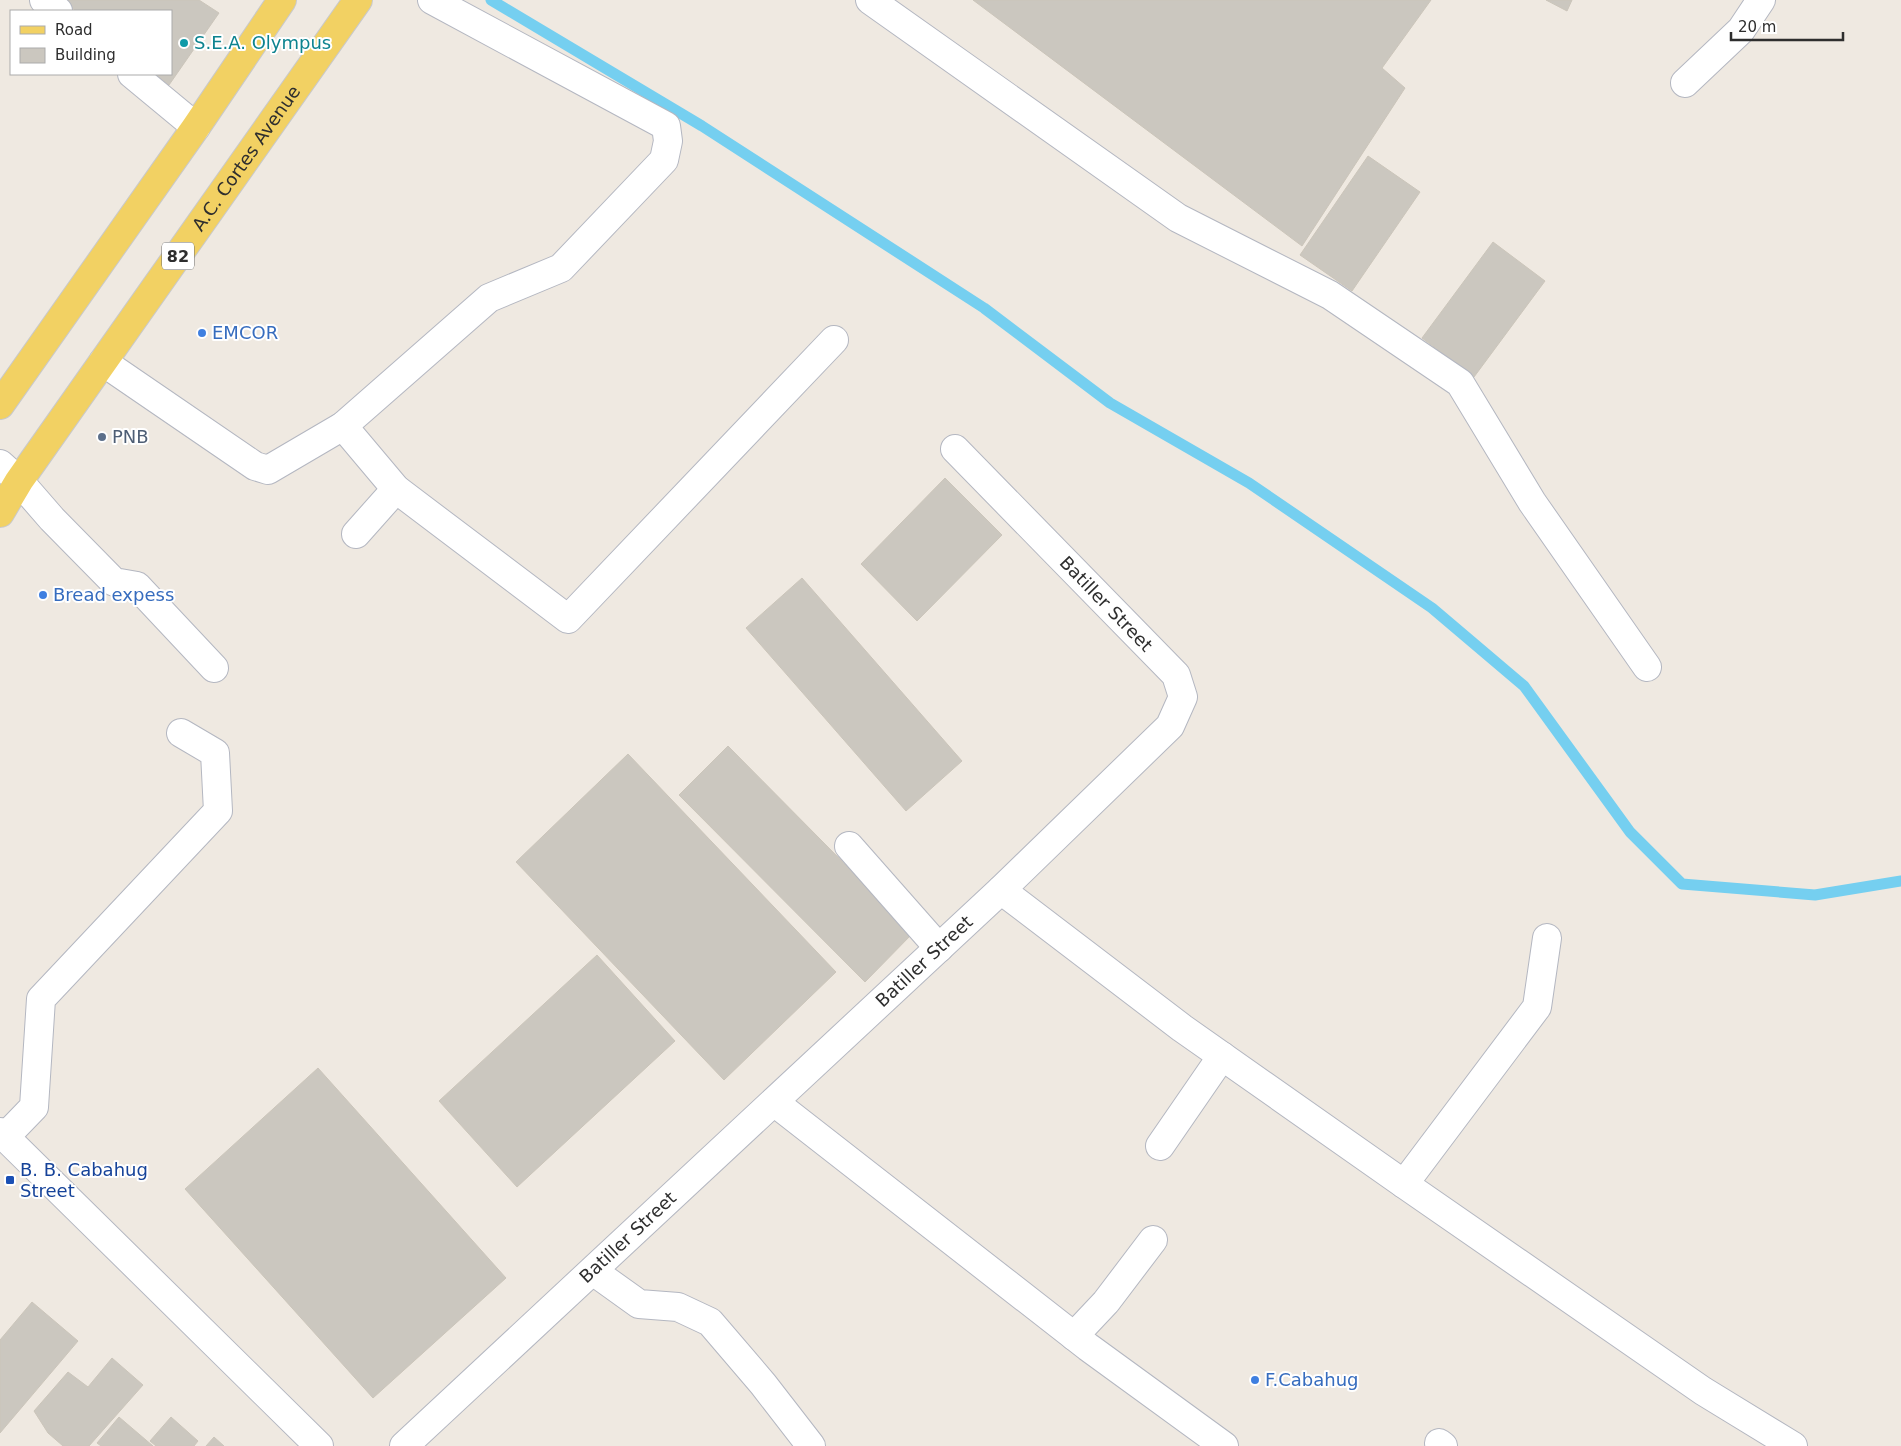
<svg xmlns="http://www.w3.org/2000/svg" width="1901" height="1446" font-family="'DejaVu Sans',sans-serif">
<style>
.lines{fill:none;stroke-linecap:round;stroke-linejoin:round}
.stream{stroke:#75cff0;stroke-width:11}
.building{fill:#cbc7bf;stroke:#cbc5ba}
.minor-casing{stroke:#b4b7c1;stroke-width:30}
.major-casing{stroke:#c9c9c9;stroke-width:30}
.minor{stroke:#fff;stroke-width:28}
.major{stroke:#f2d163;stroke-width:28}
.culture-dot{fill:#0f9aa8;stroke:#fff;stroke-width:2}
.shop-dot{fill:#3f7fe0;stroke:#fff;stroke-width:2}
.service-dot{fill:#5c6f8a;stroke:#fff;stroke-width:2}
.transit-dot{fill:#1a4fb4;stroke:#fff;stroke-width:2}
.labels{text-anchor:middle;stroke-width:4;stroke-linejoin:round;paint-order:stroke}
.shield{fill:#fff;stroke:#6d6d6d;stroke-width:1}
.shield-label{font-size:16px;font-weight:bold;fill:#2e2e2e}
.culture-label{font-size:18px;fill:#0d838f;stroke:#fff;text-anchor:start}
.street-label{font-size:18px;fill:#2e2e2e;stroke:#fff}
.shop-label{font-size:18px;fill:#366cbe;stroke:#fff;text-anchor:start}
.service-label{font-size:18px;fill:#4e5e75;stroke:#fff;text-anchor:start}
.transit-label{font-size:18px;fill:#164399;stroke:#fff;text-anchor:start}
</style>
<rect width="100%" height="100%" fill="#efe9e1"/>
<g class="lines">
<path class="stream" d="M 491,0 L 702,126 L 984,308 L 1110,403 L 1249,483 L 1432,608 L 1524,686 L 1630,832 L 1682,884 L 1815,895 L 1901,881"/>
</g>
<path class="building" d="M 62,0 L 199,0 L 219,13 L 169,85 L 155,74 L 171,74 L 171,11 L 76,11 Z
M 973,0 L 1431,0 L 1382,68 L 1405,88 L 1302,246 Z
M 1546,0 L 1572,0 L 1567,11 Z
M 1368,156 L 1420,192 L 1352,291 L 1300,255 Z
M 1493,242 L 1545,281 L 1474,377 L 1422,338 Z
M 945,478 L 1002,535 L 917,621 L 861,564 Z
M 802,578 L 962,761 L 906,811 L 746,628 Z
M 728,746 L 913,933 L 865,982 L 679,795 Z
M 628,754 L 836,972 L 724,1080 L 516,862 Z
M 597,955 L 675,1041 L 517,1187 L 439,1101 Z
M 318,1068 L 506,1278 L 373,1398 L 185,1189 Z
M 32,1302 L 78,1341 L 0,1433 L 0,1340 Z
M 112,1358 L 143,1385 L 89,1446 L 63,1446 L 48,1433 L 34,1411 L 68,1372 L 88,1387 Z
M 119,1417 L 153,1446 L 101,1446 L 97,1443 Z
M 171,1417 L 198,1441 L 194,1446 L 156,1446 L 150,1441 Z
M 214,1437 L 224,1446 L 206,1446 Z"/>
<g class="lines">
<defs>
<g id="minor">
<path d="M 44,0 L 58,11"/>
<path d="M 870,0 L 1178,218 L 1330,295 L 1460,383 L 1532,502 L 1647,667"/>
<path d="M 132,74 L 196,127"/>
<path d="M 1685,83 L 1741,30 L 1761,0"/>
<path d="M 103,362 L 255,466 L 268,470 L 343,426 L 489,298 L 561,268 L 664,160 L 668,141 L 666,126 L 432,0"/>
<path d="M 343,426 L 396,489 L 568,619 L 834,340"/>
<path d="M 0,464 L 19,481 L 52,519 L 114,582 L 137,586 L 214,668"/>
<path d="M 356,534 L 396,489"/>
<path d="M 849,846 L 939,948"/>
<path d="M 1001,890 L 1182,1028 L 1404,1184 L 1703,1391 L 1793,1446"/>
<path d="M 774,1102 L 1088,1347 L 1224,1446"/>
<path d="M 0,1132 L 319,1446"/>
<path d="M 5,1137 L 34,1107 L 41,999 L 218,811 L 215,753 L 181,733"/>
<path d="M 1160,1146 L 1222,1056"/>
<path d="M 1404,1184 L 1537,1007 L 1547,938"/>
<path d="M 593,1271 L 639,1304 L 678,1307 L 710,1322 L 763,1384 L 811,1446"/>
<path d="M 1074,1336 L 1106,1302 L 1153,1240"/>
<path d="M 1439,1443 L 1443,1446"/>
<path id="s1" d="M 404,1446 L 1001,890 L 1170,726 L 1183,697 L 1176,675 L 955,449"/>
</g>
<g id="major">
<path d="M 0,405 L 196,127 L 282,0"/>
<path id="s2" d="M 0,513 L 19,481 L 358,0"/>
</g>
</defs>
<use href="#minor" class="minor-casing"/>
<use href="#major" class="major-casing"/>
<use href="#minor" class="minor"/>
<use href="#major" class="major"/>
</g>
<circle class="culture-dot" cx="184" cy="43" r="5"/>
<g class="shop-dot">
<circle cx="202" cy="333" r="5"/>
<circle cx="43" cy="595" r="5"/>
<circle cx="1255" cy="1380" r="5"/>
</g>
<circle class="service-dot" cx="102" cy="437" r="5"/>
<rect class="transit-dot" x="5" y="1175" width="10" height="10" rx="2.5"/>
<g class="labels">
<rect class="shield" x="162" y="242.5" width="32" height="27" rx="4"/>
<g class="shield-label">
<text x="178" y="262">82</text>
</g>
<g class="culture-label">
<text x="194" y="49">S.E.A. Olympus</text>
</g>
<g class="street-label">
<text dy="6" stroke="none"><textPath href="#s2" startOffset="432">A.C. Cortes Avenue</textPath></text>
<text transform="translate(1106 604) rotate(46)" y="6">Batiller Street</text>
<text dy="6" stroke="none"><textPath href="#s1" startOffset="711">Batiller Street</textPath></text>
<text dy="6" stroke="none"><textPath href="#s1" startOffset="306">Batiller Street</textPath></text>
</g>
<g class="shop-label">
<text x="212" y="339">EMCOR</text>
<text x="53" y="601">Bread expess</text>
<text x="1265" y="1386">F.Cabahug</text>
</g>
<g class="service-label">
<text x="112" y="443">PNB</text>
</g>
<g class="transit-label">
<text x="20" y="1176">B. B. Cabahug<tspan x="20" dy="21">Street</tspan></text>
</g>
</g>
<rect x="10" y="10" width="162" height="65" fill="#ffffff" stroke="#ababab"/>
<rect x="20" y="26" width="25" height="8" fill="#f2d163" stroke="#ababab"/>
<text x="55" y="35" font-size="15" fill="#2e2e2e">Road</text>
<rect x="20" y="48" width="25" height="15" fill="#cbc7bf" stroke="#ababab"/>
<text x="55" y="60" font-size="15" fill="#2e2e2e">Building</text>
<path d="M1731 32v8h112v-8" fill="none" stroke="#2e2e2e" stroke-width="2.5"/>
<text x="1738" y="32" font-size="15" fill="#2e2e2e" stroke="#ffffff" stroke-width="4" paint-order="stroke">20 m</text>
</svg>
